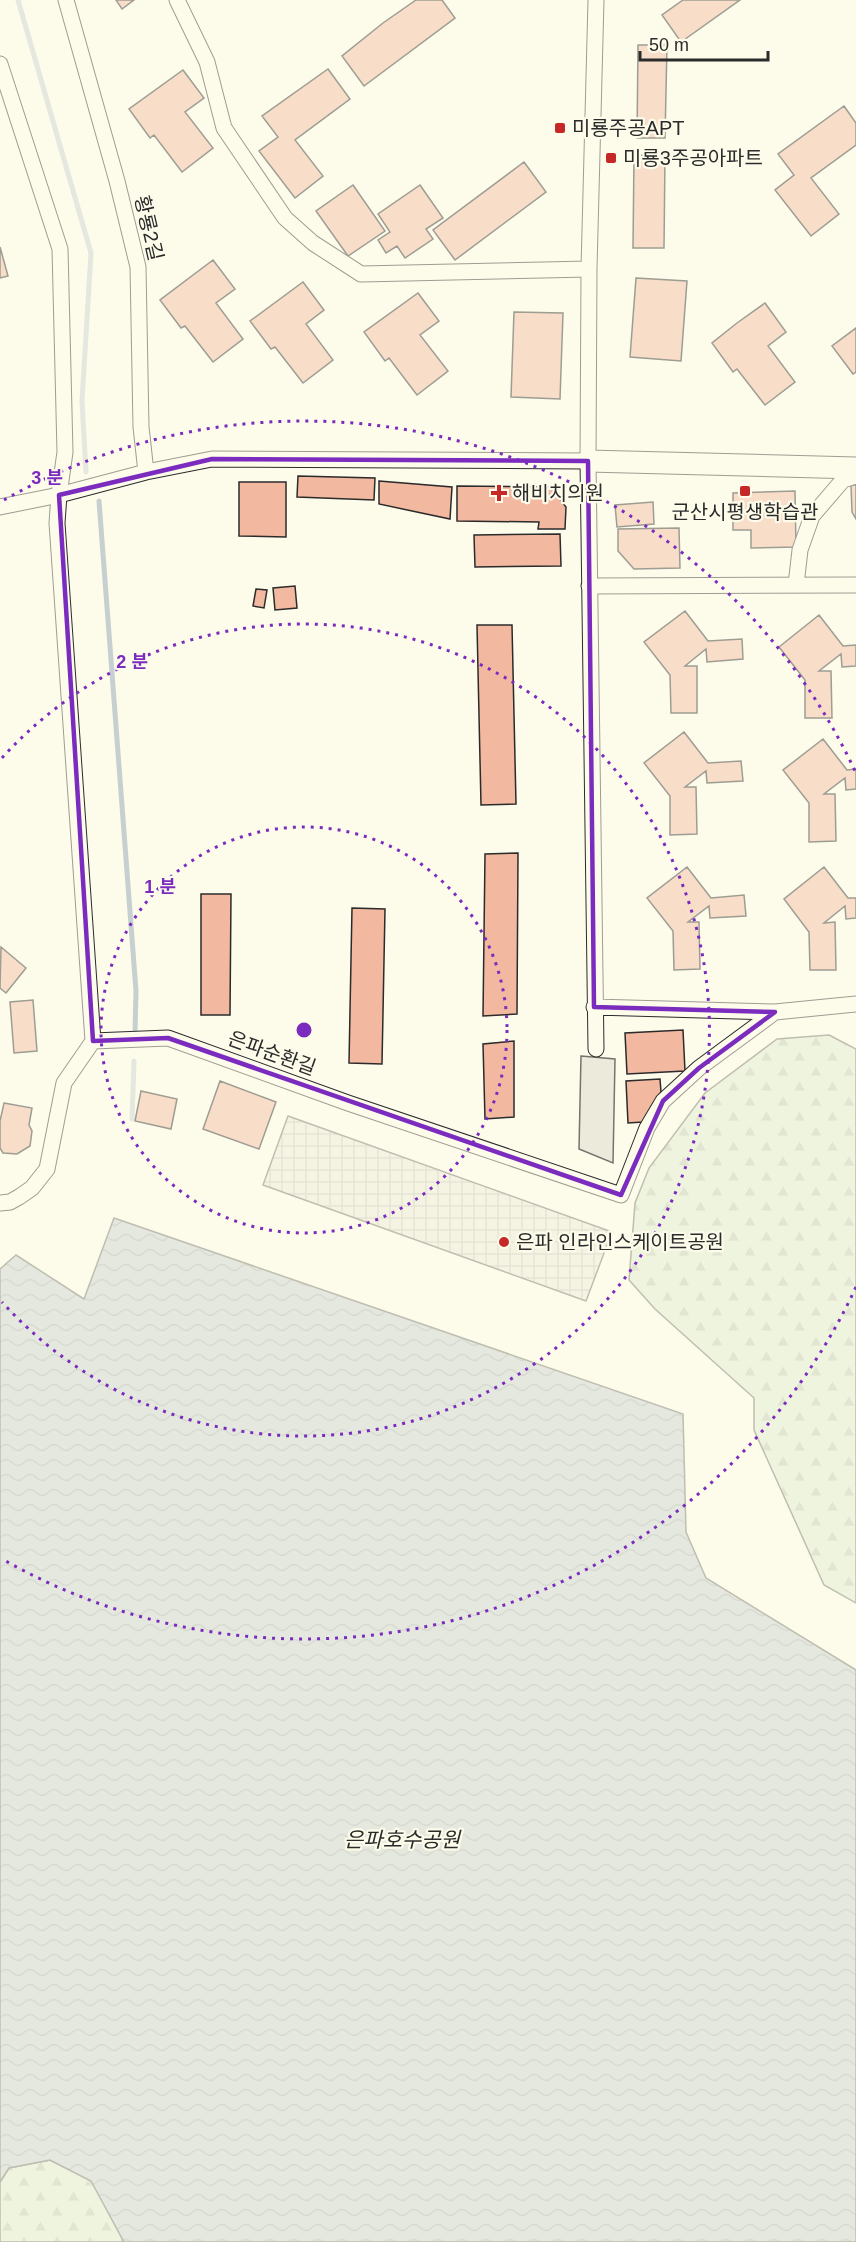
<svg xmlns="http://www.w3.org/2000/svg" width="856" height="2242" font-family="Helvetica,'Noto Sans KR',sans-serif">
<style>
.forest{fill:url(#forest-firs);stroke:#74746e;stroke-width:1.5}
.parking{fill:#eceadb;stroke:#74746e;stroke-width:1.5}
.plaza{fill:url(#plaza-grid);stroke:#74746e;stroke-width:1.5}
.water{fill:url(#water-waves);stroke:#74746e;stroke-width:1.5}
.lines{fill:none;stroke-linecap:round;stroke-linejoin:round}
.stream{stroke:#c7d0d0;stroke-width:5}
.building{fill:#f2b8a0;stroke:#2b2b2b;stroke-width:1.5}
.street-casing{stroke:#2b2b2b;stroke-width:17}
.secondary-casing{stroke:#2b2b2b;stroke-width:23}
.street{stroke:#fdfbea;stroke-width:15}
.secondary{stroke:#fdfbea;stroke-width:21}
.marked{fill:none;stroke:#7b2cbf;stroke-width:4.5;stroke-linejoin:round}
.ring{fill:none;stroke:#7b2cbf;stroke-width:3;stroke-dasharray:3 6}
.poi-dot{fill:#c62828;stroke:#fdfbea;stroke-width:2}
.labels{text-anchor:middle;stroke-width:4.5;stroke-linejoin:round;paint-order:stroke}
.poi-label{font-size:20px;fill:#2b2b2b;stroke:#fdfbea;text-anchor:start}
.street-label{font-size:20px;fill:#2b2b2b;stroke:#fdfbea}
.water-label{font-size:21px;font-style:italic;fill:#2b2b2b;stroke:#fdfbea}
.centre{fill:#7b2cbf;stroke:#fdfbea;stroke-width:3}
.ring-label{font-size:18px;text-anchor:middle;font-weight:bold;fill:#7b2cbf;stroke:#fdfbea;stroke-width:4.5;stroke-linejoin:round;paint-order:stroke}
</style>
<defs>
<pattern id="forest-firs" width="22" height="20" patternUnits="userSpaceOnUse" patternTransform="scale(1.5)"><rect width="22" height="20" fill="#deebd1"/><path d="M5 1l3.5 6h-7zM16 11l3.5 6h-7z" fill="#bfcab4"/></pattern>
<pattern id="plaza-grid" width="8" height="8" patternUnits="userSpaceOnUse" patternTransform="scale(1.5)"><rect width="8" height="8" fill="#eceadb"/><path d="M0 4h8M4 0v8" fill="none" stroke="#cbc9bc"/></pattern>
<pattern id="water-waves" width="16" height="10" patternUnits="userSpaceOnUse" patternTransform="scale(1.5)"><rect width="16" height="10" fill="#c7d0d0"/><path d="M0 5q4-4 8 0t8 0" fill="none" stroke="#abb3b3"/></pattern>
</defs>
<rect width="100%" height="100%" fill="#fdfbea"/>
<path class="forest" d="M 829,1035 L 856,1049 L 856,1603 L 824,1585 L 754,1430 L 754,1398 L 655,1309 L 629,1280 L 635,1203 L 649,1168 L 705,1093 L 777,1039 Z
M 50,2160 L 92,2181 L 124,2242 L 0,2242 L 0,2182 L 9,2168 Z"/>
<path class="parking" d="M 581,1056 L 615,1059 L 613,1163 L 579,1149 Z"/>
<path class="plaza" d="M 288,1116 L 612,1232 L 586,1301 L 263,1185 Z"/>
<path class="water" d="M 114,1218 L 683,1414 L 686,1532 L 706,1578 L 856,1670 L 856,2242 L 124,2242 L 91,2181 L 50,2160 L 9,2168 L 0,2182 L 0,1269 L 16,1255 L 84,1299 Z"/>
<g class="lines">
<path class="stream" d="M 18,0 L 91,253 L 82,401 L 86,472
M 99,501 L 136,991 L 135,1033
M 132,1119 L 134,1061"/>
</g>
<path class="building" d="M 116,0 L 134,0 L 122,9 Z
M 416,0 L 442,0 L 455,18 L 364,86 L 342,56 L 383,23 Z
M 683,0 L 740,0 L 681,42 L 662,15 Z
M 638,45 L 667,45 L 665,138 L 637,138 Z
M 328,69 L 350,99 L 295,140 L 323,176 L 295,198 L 259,151 L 278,137 L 262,116 Z
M 183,70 L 204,98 L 185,112 L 213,148 L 182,172 L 154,135 L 150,138 L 129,109 Z
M 844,106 L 856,123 L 856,145 L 811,178 L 839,214 L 811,236 L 775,190 L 794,175 L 778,154 Z
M 634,155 L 665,156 L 664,248 L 633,248 Z
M 524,162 L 546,192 L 455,260 L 433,230 Z
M 353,185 L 385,231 L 348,256 L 316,211 Z
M 420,185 L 443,218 L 426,229 L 433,239 L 405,258 L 397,246 L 386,253 L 378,240 L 390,232 L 378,214 Z
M 0,247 L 8,276 L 0,278 Z
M 213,260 L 235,289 L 216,303 L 243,339 L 213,362 L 185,326 L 181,328 L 160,300 Z
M 636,278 L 687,281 L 681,361 L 630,357 Z
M 303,282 L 324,310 L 306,324 L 333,360 L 303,383 L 275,347 L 271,349 L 250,321 Z
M 418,293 L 439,321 L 420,335 L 448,371 L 417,395 L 389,358 L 385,361 L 364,332 Z
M 765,303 L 786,332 L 768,346 L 795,382 L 765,405 L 737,369 L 733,372 L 712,343 L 737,323 Z
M 514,312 L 563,313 L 560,399 L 511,397 Z
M 856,328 L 856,372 L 853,374 L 832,346 Z
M 298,476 L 375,478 L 374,500 L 297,497 Z
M 379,481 L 452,487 L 450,519 L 379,504 Z
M 239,482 L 286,482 L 286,537 L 239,536 Z
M 851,485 L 856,485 L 856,519 L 852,512 Z
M 457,486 L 550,487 L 566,507 L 565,529 L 538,529 L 539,522 L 457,521 Z
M 795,491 L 796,547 L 751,548 L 751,530 L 733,530 L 733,493 Z
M 653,502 L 654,524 L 617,527 L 615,505 Z
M 679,528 L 680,568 L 634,569 L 618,551 L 618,529 Z
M 560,534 L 561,566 L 475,567 L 474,535 Z
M 295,586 L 297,608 L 275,610 L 273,588 Z
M 256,589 L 267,590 L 264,608 L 253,606 Z
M 685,611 L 708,641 L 742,639 L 743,659 L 707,662 L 706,649 L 685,666 L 697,666 L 697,713 L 671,713 L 670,675 L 644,642 Z
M 819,615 L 843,646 L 856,645 L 856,666 L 842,667 L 841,654 L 819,671 L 831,671 L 832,718 L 805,718 L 805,680 L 779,647 Z
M 477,625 L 512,625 L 516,804 L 481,805 Z
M 684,732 L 708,763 L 741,761 L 743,781 L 707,783 L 706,771 L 685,787 L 696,787 L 697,834 L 670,835 L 670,796 L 644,763 Z
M 823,739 L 847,770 L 856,769 L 856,789 L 846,790 L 845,778 L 824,794 L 835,794 L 836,841 L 809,842 L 809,803 L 783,770 Z
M 518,853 L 517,1014 L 483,1016 L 485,854 Z
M 687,867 L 711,898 L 744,895 L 746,916 L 710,918 L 709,906 L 688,922 L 699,922 L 700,969 L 674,970 L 673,931 L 647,898 Z
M 824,867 L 848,898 L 856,898 L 856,918 L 846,919 L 845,906 L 824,923 L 835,922 L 836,970 L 810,970 L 809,932 L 784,899 Z
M 201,894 L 231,894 L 230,1015 L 201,1015 Z
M 352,908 L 385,909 L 382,1064 L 349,1063 Z
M 1,947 L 26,968 L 6,993 L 0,988 Z
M 33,1000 L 37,1051 L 14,1053 L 10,1002 Z
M 683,1030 L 685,1071 L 627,1074 L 625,1033 Z
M 514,1041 L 514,1117 L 485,1119 L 483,1044 Z
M 660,1079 L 661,1092 L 643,1122 L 628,1123 L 626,1081 Z
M 220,1081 L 276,1102 L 259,1149 L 203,1129 Z
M 141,1091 L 177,1099 L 171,1129 L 135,1121 Z
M 4,1103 L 32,1108 L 29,1125 L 32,1131 L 30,1146 L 17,1154 L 3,1153 L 0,1148 L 0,1121 Z"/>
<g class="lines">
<defs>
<path id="street" d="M 66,0 L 117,181 L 138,267 L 141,427 L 146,472
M 177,0 L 207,62 L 224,128 L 285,218 L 313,243 L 361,274 L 589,269
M 0,64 L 60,249 L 65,452 L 59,495 L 0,507
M 796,585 L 800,550 L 812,516 L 843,480 L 856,476
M 589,586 L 856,585
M 594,1007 L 775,1012 L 856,1004
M 93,1041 L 57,523 L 59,495 L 146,472 L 212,459 L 588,461
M 93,1041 L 168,1038 L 348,1103 L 621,1195 L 647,1128 L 663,1101 L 699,1068 L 775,1012
M 596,1049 L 588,461 L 589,269 L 596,0
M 0,1203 L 10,1202 L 19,1197 L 32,1188 L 47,1169 L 64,1083 L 93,1041"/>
<path id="secondary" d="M 588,461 L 856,468"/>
</defs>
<use href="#street" class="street-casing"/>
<use href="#secondary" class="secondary-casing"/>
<use href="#street" class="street"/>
<use href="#secondary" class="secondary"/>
</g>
<path d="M0 0H856V2242H0ZM 212,459 L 588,461 L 594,1007 L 775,1012 L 699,1068 L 663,1101 L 621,1195 L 168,1038 L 93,1041 L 59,495 Z" fill="#fdfbea" fill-opacity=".55" fill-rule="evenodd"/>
<path class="marked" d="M 212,459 L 588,461 L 594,1007 L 775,1012 L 699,1068 L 663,1101 L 621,1195 L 168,1038 L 93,1041 L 59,495 Z"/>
<g class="ring">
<circle cx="304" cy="1030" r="203"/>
<path d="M2 758A406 406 0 1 1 2 1302"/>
<path d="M856 1287A609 609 0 0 1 4 1560M4 500A609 609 0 0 1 856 773"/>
</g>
<g class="poi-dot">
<rect x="554" y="122" width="12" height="12" rx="3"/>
<rect x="605" y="152" width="12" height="12" rx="3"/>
<rect x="739" y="485" width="12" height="12" rx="3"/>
<path d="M496 484h6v6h6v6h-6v6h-6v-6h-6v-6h6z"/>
<circle cx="504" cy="1242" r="6"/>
</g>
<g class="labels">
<g class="poi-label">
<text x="572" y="135">미룡주공APT</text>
<text x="623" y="165">미룡3주공아파트</text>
<text x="512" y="500">해비치의원</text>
<text x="745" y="519" text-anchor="middle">군산시평생학습관</text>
<text x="516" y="1249">은파 인라인스케이트공원</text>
</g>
<g class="street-label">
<text transform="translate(149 228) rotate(77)" y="7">황룡2길</text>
<text transform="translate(272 1053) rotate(20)" y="7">은파순환길</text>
</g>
<g class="water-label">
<text x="402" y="1847">은파호수공원</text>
</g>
</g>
<circle cx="304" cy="1030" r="9" class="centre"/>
<g class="ring-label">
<text x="47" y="484">3 분</text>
<text x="132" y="668">2 분</text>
<text x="160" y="893">1 분</text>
</g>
<path d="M640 51v9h128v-9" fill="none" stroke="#2b2b2b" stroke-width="3"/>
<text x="649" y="51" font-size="18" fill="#2b2b2b" stroke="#fdfbea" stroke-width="4.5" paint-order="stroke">50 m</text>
</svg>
